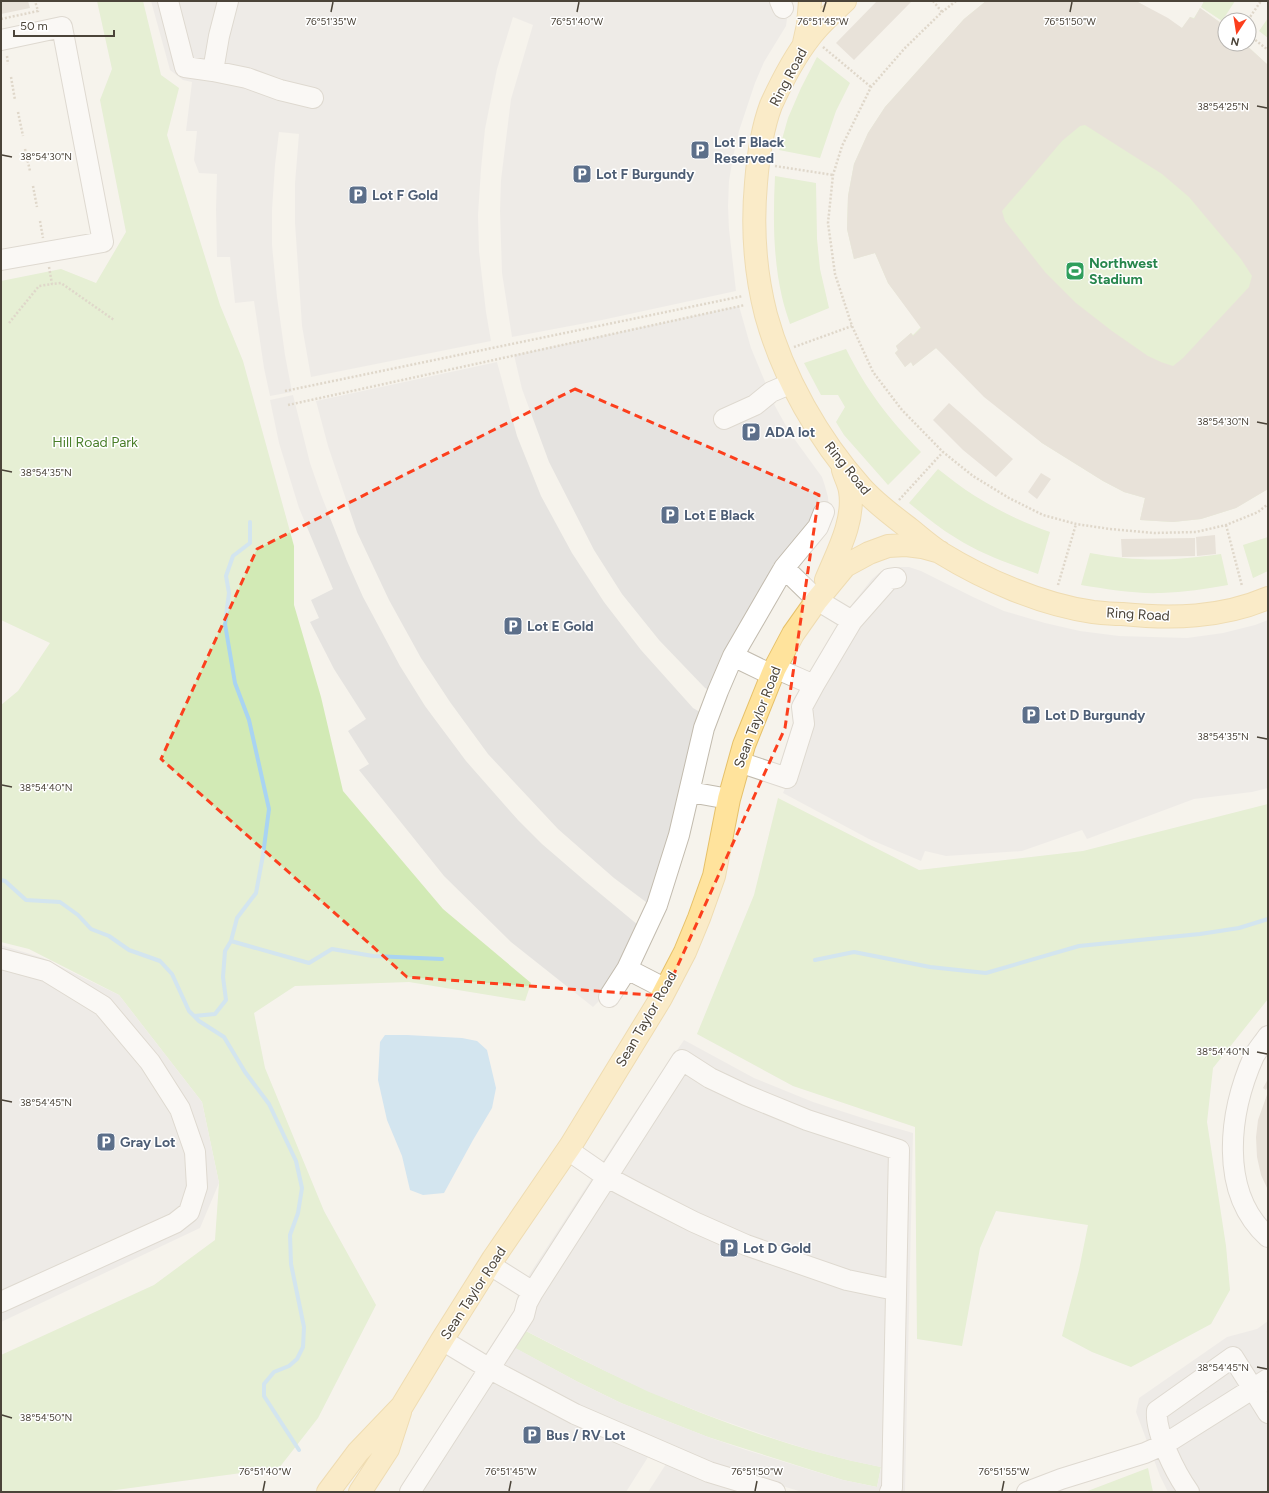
<svg xmlns="http://www.w3.org/2000/svg" width="1269" height="1493" font-family="Figtree,sans-serif">
<style>
.green{fill:#d2eab5}
.parking{fill:#e5e3e0;fill-rule:evenodd}
.water{fill:#a9d4f2}
.lines{fill:none;stroke-linecap:round;stroke-linejoin:round}
.stream{stroke:#a9d4f2;stroke-width:4}
.building{fill:#d8cfc1;fill-rule:evenodd}
.minor-casing{stroke:#c2bbae;stroke-width:22}
.major-casing{stroke:#e6c16a;stroke-width:24}
.path{stroke:#c4b79f;stroke-width:2.5;stroke-dasharray:2 2;stroke-linecap:butt}
.minor{stroke:#fff;stroke-width:20}
.major{stroke:#ffe39c;stroke-width:22}
.marked{fill:none;stroke:#fc3f1d;stroke-width:3;stroke-dasharray:8 5;stroke-linejoin:round}
.ticks{fill:none;stroke:#4b4439;stroke-width:1.5}
.labels{text-anchor:middle;stroke-width:3;stroke-linejoin:round;paint-order:stroke}
.street-label{font-size:14px;fill:#4b4439;stroke:#fff}
.service-label{font-size:14px;font-weight:bold;fill:#4e5e75;stroke:#fff;text-anchor:start}
.leisure-label{font-size:14px;font-weight:bold;fill:#27864d;stroke:#fff;text-anchor:start}
.park-label{font-size:14px;fill:#4a7f2a;stroke:#fff}
.ticks-label{font-size:10px;text-anchor:middle;fill:#4b4439;stroke:#fff;stroke-width:3;stroke-linejoin:round;paint-order:stroke}
</style>
<rect width="100%" height="100%" fill="#f6f3ec"/>
<path class="green" d="M 97,1 L 143,1 L 161,75 L 179,88 L 167,135 L 220,305 L 243,361 L 294,546 L 294,605 L 321,697 L 343,791 L 443,909 L 531,983 L 525,1001 L 409,982 L 295,986 L 254,1013 L 265,1068 L 324,1211 L 376,1305 L 318,1418 L 279,1468 L 101,1492 L 1,1491 L 1,1355 L 154,1285 L 215,1240 L 219,1183 L 202,1102 L 119,995 L 29,949 L 1,942 L 1,705 L 18,691 L 50,643 L 1,620 L 1,281 L 61,269 L 96,283 L 126,232 L 100,100 L 112,69 Z
M 986,1 L 1136,1 L 1182,28 L 1190,17 L 1194,18 L 1200,8 L 1225,26 L 1225,44 L 1245,44 L 1268,65 L 1268,489 L 1236,508 L 1201,519 L 1173,522 L 1140,520 L 1145,498 L 1124,492 L 1103,481 L 1042,443 L 936,348 L 913,366 L 911,362 L 905,367 L 895,353 L 898,350 L 896,346 L 911,333 L 913,335 L 921,327 L 888,283 L 875,253 L 854,259 L 847,229 L 848,196 L 854,164 L 868,133 L 885,107 L 964,19 Z
M 1204,1 L 1235,1 L 1222,21 L 1201,7 Z
M 1268,18 L 1268,38 L 1259,31 Z
M 817,57 L 850,83 L 836,111 L 820,158 L 779,150 L 788,118 L 801,88 Z
M 775,176 L 816,183 L 817,239 L 820,269 L 829,308 L 790,324 C 787,315 784,306 782,297 C 773,258 773,217 775,176 Z
M 846,349 C 867,391 888,418 921,452 L 888,485 L 844,435 L 836,422 L 845,407 L 838,395 L 821,395 L 804,363 Z
M 938,469 C 950,478 962,488 975,496 C 999,511 1024,523 1050,532 L 1038,574 C 1010,564 981,554 956,538 C 939,528 924,515 909,503 Z
M 1268,537 L 1268,571 L 1253,578 L 1243,545 Z
M 1090,553 C 1138,562 1173,561 1221,554 L 1228,585 C 1206,589 1184,592 1161,593 C 1134,594 1107,589 1081,585 Z
M 778,798 L 919,870 L 1083,851 L 1268,804 L 1268,999 L 1213,1068 L 1207,1122 L 1226,1246 L 1230,1290 L 1211,1324 L 1131,1367 L 1092,1352 L 1062,1336 L 1079,1270 L 1088,1225 L 996,1211 L 980,1248 L 962,1346 L 917,1339 L 915,1127 L 793,1086 L 697,1034 L 754,895 Z
M 520,1328 C 634,1388 754,1442 881,1467 L 877,1487 L 843,1480 L 708,1437 L 621,1403 L 578,1382 L 509,1345 Z
M 1148,1468 L 1153,1492 L 1085,1492 Z"/>
<path class="parking" d="M 151,1 L 787,1 L 788,12 L 786,26 L 764,62 L 755,83 L 739,131 L 733,157 L 729,181 L 728,206 L 729,229 L 736,291 L 602,320 L 512,337 L 502,273 L 500,211 L 501,180 L 511,99 L 533,25 L 513,17 L 497,69 L 485,129 L 481,169 L 478,215 L 479,251 L 486,312 L 491,341 L 311,377 L 302,326 L 295,223 L 295,183 L 299,134 L 279,132 L 275,165 L 272,210 L 272,245 L 277,297 L 285,355 L 292,392 L 270,396 L 264,368 L 254,301 L 235,303 L 230,257 L 217,257 L 216,209 L 217,174 L 199,173 L 194,160 L 197,131 L 186,131 L 192,82 L 183,80 L 170,70 Z
M 739,306 L 751,348 L 775,406 L 790,433 L 822,477 L 825,486 L 828,497 L 829,513 L 799,557 L 721,696 L 705,688 L 659,640 L 622,594 L 594,550 L 549,462 L 522,389 L 514,355 Z
M 497,362 L 517,436 L 541,496 L 572,553 L 604,602 L 641,650 L 693,708 L 712,719 L 662,911 L 646,902 L 614,878 L 558,829 L 488,754 L 450,702 L 421,658 L 389,600 L 357,532 L 328,446 L 316,401 Z
M 293,395 L 310,463 L 320,492 L 347,561 L 363,597 L 400,666 L 425,706 L 466,761 L 518,820 L 542,844 L 585,881 L 650,935 L 602,998 L 593,1007 L 511,942 L 444,876 L 359,770 L 369,764 L 348,731 L 366,719 L 334,669 L 310,622 L 319,618 L 311,600 L 333,589 L 299,508 L 279,443 L 270,400 Z
M 898,567 L 909,567 L 921,571 L 973,597 L 1004,611 L 1045,623 L 1080,631 L 1119,636 L 1187,638 L 1223,633 L 1255,625 L 1268,620 L 1268,788 L 1252,792 L 1194,799 L 1087,839 L 1082,830 L 1022,851 L 946,856 L 925,851 L 921,861 L 869,839 L 783,793 L 787,784 L 802,688 L 824,648 L 853,603 L 872,579 L 879,573 Z
M 1,945 L 43,958 L 119,995 L 202,1102 L 219,1183 L 200,1228 L 1,1322 Z
M 684,1040 L 754,1078 L 813,1102 L 875,1122 L 913,1133 L 905,1492 L 802,1492 L 747,1475 L 682,1452 L 582,1409 L 485,1355 L 516,1307 L 518,1292 L 631,1118 ZM 520,1328 L 605,1371 L 649,1392 L 707,1415 L 778,1440 L 817,1452 L 852,1461 L 881,1467 L 877,1487 L 843,1480 L 746,1450 L 708,1437 L 621,1403 L 578,1382 L 510,1345 Z
M 1268,1321 L 1268,1492 L 1168,1492 L 1160,1476 L 1136,1412 L 1139,1398 L 1227,1337 L 1257,1329 Z
M 495,1380 L 650,1454 L 626,1492 L 422,1492 Z
M 668,1461 L 752,1492 L 648,1492 Z"/>
<path class="water" d="M 385,1035 L 407,1035 L 462,1038 L 477,1041 L 487,1050 L 496,1088 L 492,1108 L 473,1140 L 444,1193 L 423,1195 L 410,1190 L 402,1156 L 387,1120 L 378,1080 L 380,1042 Z"/>
<g class="lines">
<path class="stream" d="M 1,880 L 5,881 L 26,900 L 60,902 L 78,915 L 91,929 L 109,936 L 129,950 L 160,961 L 172,974 L 189,1011 L 199,1021 L 224,1037 L 245,1072 L 269,1104 L 296,1161 L 302,1188 L 298,1213 L 290,1235 L 291,1264 L 304,1327 L 303,1347 L 297,1359 L 289,1366 L 274,1372 L 264,1384 L 264,1396 L 299,1450
M 231,941 L 237,918 L 256,893 L 263,855 L 269,809 L 249,720 L 235,683 L 225,624 L 229,593 L 226,576 L 233,556 L 250,543 L 250,522
M 815,960 L 854,952 L 930,967 L 986,973 L 1079,946 L 1200,934 L 1239,928 L 1268,919
M 194,1016 L 215,1014 L 226,1000 L 223,977 L 225,951 L 231,941 L 309,963 L 332,949 L 373,956 L 442,959"/>
</g>
<path class="building" d="M 1,1 L 28,1 L 30,8 L 1,14 Z
M 877,1 L 912,1 L 854,60 L 836,43 Z
M 986,1 L 1136,1 L 1168,18 L 1182,28 L 1190,17 L 1194,19 L 1200,8 L 1225,26 L 1225,44 L 1245,44 L 1268,65 L 1268,489 L 1236,508 L 1201,519 L 1173,522 L 1140,520 L 1145,498 L 1124,492 L 1103,481 L 1042,443 L 984,397 L 936,348 L 913,366 L 911,362 L 905,367 L 895,353 L 898,350 L 896,346 L 911,333 L 913,336 L 921,328 L 888,283 L 875,253 L 854,259 L 847,229 L 848,196 L 854,164 L 868,133 L 885,107 L 964,19 ZM 1085,125 L 1162,174 L 1189,197 L 1241,259 L 1252,276 L 1249,287 L 1183,358 L 1173,366 L 1161,362 L 1148,356 L 1112,331 L 1076,303 L 1045,272 L 1005,221 L 1002,211 L 1062,141 L 1080,126 Z
M 949,403 L 1013,459 L 996,477 L 963,450 L 933,420 Z
M 1041,473 L 1051,479 L 1037,499 L 1028,492 Z
M 1215,535 L 1216,554 L 1197,556 L 1196,537 Z
M 1195,538 L 1195,556 L 1122,557 L 1121,539 Z
M 1268,1079 L 1268,1086 L 1266,1090 L 1263,1088 Z
M 1268,1092 L 1268,1190 L 1261,1175 L 1257,1157 L 1256,1137 L 1258,1120 Z"/>
<g class="lines">
<defs>
<path id="minor" d="M 168,1 L 185,67 L 213,71 L 219,36 L 228,1
M 780,1 L 783,8
M 1,40 L 62,27 L 103,242 L 1,260
M 213,71 L 247,78 L 280,90 L 313,98
M 724,419 L 755,405 L 771,392 L 792,383
M 784,568 L 817,600 L 852,621
M 733,656 L 772,675
M 775,668 L 814,685
M 739,762 L 787,778 L 804,724 L 802,707 L 814,685 L 852,621 L 889,579 L 896,578
M 690,792 L 729,799
M 1,959 L 46,971 L 103,1006 L 150,1062 L 180,1109 L 195,1152 L 197,1187 L 189,1212 L 175,1223 L 1,1302
M 627,969 L 666,989
M 609,997 L 627,969 L 657,905 L 679,835 L 704,728 L 718,691 L 733,656 L 784,568 L 818,527 L 824,512
M 1268,1036 C 1264,1042 1258,1049 1254,1056 C 1229,1112 1218,1192 1268,1237
M 568,1150 L 607,1177 L 641,1195 L 694,1222 L 746,1245 L 847,1280 L 895,1290
M 490,1265 L 533,1292
M 442,1340 L 490,1369 L 575,1414 L 709,1472 L 775,1492
M 410,1492 L 524,1315 L 527,1303 L 533,1292 L 682,1060 L 710,1078 L 746,1095 L 807,1120 L 899,1150 L 892,1488 L 890,1492
M 1027,1492 L 1061,1479 L 1145,1453 L 1165,1444 L 1268,1379
M 1189,1492 C 1176,1474 1155,1433 1157,1411 L 1233,1357 L 1268,1413"/>
<path id="major" d="M 845,1 C 833,12 820,24 810,37 C 795,56 781,83 771,105 C 762,129 758,158 756,183 C 752,227 755,272 766,315 C 783,377 819,440 861,487 C 875,503 893,516 910,529 C 920,537 930,546 941,553 C 985,580 1042,605 1093,612 C 1102,613 1112,614 1122,614 C 1172,619 1221,618 1268,598
M 804,43 L 808,25 L 810,1
M 826,580 C 837,553 855,521 850,491 C 849,484 845,477 843,470
M 328,1492 L 358,1452 L 402,1406 L 442,1340 L 493,1259 L 571,1145 L 661,998 L 685,952 L 699,918 L 714,876 L 729,799 L 744,745 L 775,668 L 793,634 L 817,600 L 845,566 L 869,553 L 888,546 L 906,545 L 922,547 L 940,552
M 360,1492 L 388,1449 L 400,1412"/>
</defs>
<use href="#minor" class="minor-casing"/>
<use href="#major" class="major-casing"/>
<path class="path" d="M 933,1 L 942,12
M 956,1 L 942,12 L 905,48 L 871,87 L 842,146 L 833,175 L 828,223 L 835,274 L 852,326 L 873,372 L 902,410 L 943,452 L 973,476 L 1009,498 L 1043,515 L 1076,524 L 1110,529 L 1154,533 L 1196,532 L 1226,525 L 1258,512 L 1268,504
M 1,19 L 38,11 L 35,1
M 1248,20 L 1261,1
M 1249,35 L 1268,50
M 823,47 L 871,87
M 7,56 L 8,64
M 11,77 L 15,100
M 18,112 L 23,136
M 25,149 L 30,171
M 775,166 L 833,175
M 33,186 L 37,207
M 40,221 L 43,238
M 49,267 L 52,284 L 61,283 L 114,320
M 9,323 L 39,286 L 52,284
M 794,347 L 852,326
M 285,391 L 743,296
M 288,405 L 745,305
M 899,500 L 943,452
M 1226,525 L 1242,586
M 1058,585 L 1076,524"/>
<use href="#minor" class="minor"/>
<use href="#major" class="major"/>
</g>
<path d="M0 0H1269V1493H0ZM 575,389 L 819,495 L 785,728 L 664,996 L 407,977 L 161,759 L 257,549 Z" fill="#f6f3ec" fill-opacity=".55" fill-rule="evenodd"/>
<path class="marked" d="M 575,389 L 819,495 L 785,728 L 664,996 L 407,977 L 161,759 L 257,549 Z"/>
<path class="ticks" d="M 331,12 L 333,2M 577,12 L 579,2M 823,12 L 826,2M 1070,12 L 1072,2M 1257,106 L 1267,108M 2,155 L 12,157M 1257,422 L 1267,424M 2,470 L 12,472M 1257,737 L 1267,739M 2,785 L 12,787M 1257,1052 L 1267,1054M 2,1100 L 12,1102M 1257,1367 L 1267,1369M 2,1415 L 12,1418M 263,1491 L 265,1481M 509,1491 L 511,1481M 755,1491 L 757,1481M 1002,1491 L 1004,1481"/>
<defs>
<symbol id="parking-square" viewBox="-11 -11 22 22"><rect x="-9" y="-9" width="18" height="18" rx="4" fill="#5c6f8a" stroke="#fff"/><path d="M-3.5-5.5H1a3.5 3.5 0 0 1 0 7H-1V5.5H-3.5ZM-1-3.4V-.6H.8a1.4 1.4 0 0 0 0-2.8Z" fill="#fff"/></symbol>
<symbol id="stadium-square" viewBox="-11 -11 22 22"><rect x="-9" y="-9" width="18" height="18" rx="4" fill="#2e9e5b" stroke="#fff"/><path d="M0-5a6.5 5 0 1 0 0 10a6.5 5 0 1 0 0-10ZM-3.5-1.8h7v3.6h-7Z" fill="#fff"/></symbol>
</defs>
<g fill-rule="evenodd">
<use href="#parking-square" x="689" y="139" width="22" height="22"/>
<use href="#parking-square" x="571" y="163" width="22" height="22"/>
<use href="#parking-square" x="347" y="184" width="22" height="22"/>
<use href="#stadium-square" x="1064" y="260" width="22" height="22"/>
<use href="#parking-square" x="740" y="421" width="22" height="22"/>
<use href="#parking-square" x="659" y="504" width="22" height="22"/>
<use href="#parking-square" x="502" y="615" width="22" height="22"/>
<use href="#parking-square" x="1020" y="704" width="22" height="22"/>
<use href="#parking-square" x="95" y="1131" width="22" height="22"/>
<use href="#parking-square" x="718" y="1237" width="22" height="22"/>
<use href="#parking-square" x="521" y="1424" width="22" height="22"/>
</g>
<g class="labels">
<g class="street-label">
<text transform="translate(788 77) rotate(-62)" y="5">Ring Road</text>
<text transform="translate(848 468) rotate(51)" y="5">Ring Road</text>
<text transform="translate(1138 614) rotate(3)" y="5">Ring Road</text>
<text transform="translate(757 717) rotate(-69)" y="5">Sean Taylor Road</text>
<text transform="translate(646 1019) rotate(-60)" y="5">Sean Taylor Road</text>
<text transform="translate(473 1293) rotate(-57)" y="5">Sean Taylor Road</text>
</g>
<g class="service-label">
<text x="714" y="147">Lot F Black<tspan x="714" dy="16">Reserved</tspan></text>
<text x="596" y="179">Lot F Burgundy</text>
<text x="372" y="200">Lot F Gold</text>
<text x="765" y="437">ADA lot</text>
<text x="684" y="520">Lot E Black</text>
<text x="527" y="631">Lot E Gold</text>
<text x="1045" y="720">Lot D Burgundy</text>
<text x="120" y="1147">Gray Lot</text>
<text x="743" y="1253">Lot D Gold</text>
<text x="546" y="1440">Bus / RV Lot</text>
</g>
<g class="leisure-label">
<text x="1089" y="268">Northwest<tspan x="1089" dy="16">Stadium</tspan></text>
</g>
<g class="park-label">
<text x="95" y="447">Hill Road Park</text>
</g>
</g>
<g class="ticks-label">
<text x="331" y="25">76°51'35"W</text>
<text x="577" y="25">76°51'40"W</text>
<text x="823" y="25">76°51'45"W</text>
<text x="1070" y="25">76°51'50"W</text>
<text x="1223" y="110">38°54'25"N</text>
<text x="46" y="160">38°54'30"N</text>
<text x="1223" y="425">38°54'30"N</text>
<text x="46" y="476">38°54'35"N</text>
<text x="1223" y="740">38°54'35"N</text>
<text x="46" y="791">38°54'40"N</text>
<text x="1223" y="1055">38°54'40"N</text>
<text x="46" y="1106">38°54'45"N</text>
<text x="1223" y="1371">38°54'45"N</text>
<text x="46" y="1421">38°54'50"N</text>
<text x="265" y="1475">76°51'40"W</text>
<text x="511" y="1475">76°51'45"W</text>
<text x="757" y="1475">76°51'50"W</text>
<text x="1004" y="1475">76°51'55"W</text>
</g>
<rect width="1269" height="1493" fill="none" stroke="#4b4439" stroke-width="4"/>
<g transform="translate(1237 32) rotate(192)"><circle r="19" fill="#ffffff" stroke="#b7b4b0"/>
<path d="M0-3L7 15L0 10L-7 15Z" fill="#fc3f1d"/>
<text y="-6" font-size="11" font-weight="bold" text-anchor="middle" fill="#4b4439">N</text>
</g>
<path d="M14 30v6h100v-6" fill="none" stroke="#4b4439" stroke-width="2"/>
<text x="20" y="30" font-size="12" fill="#4b4439" stroke="#ffffff" stroke-width="3" paint-order="stroke">50 m</text>
</svg>
